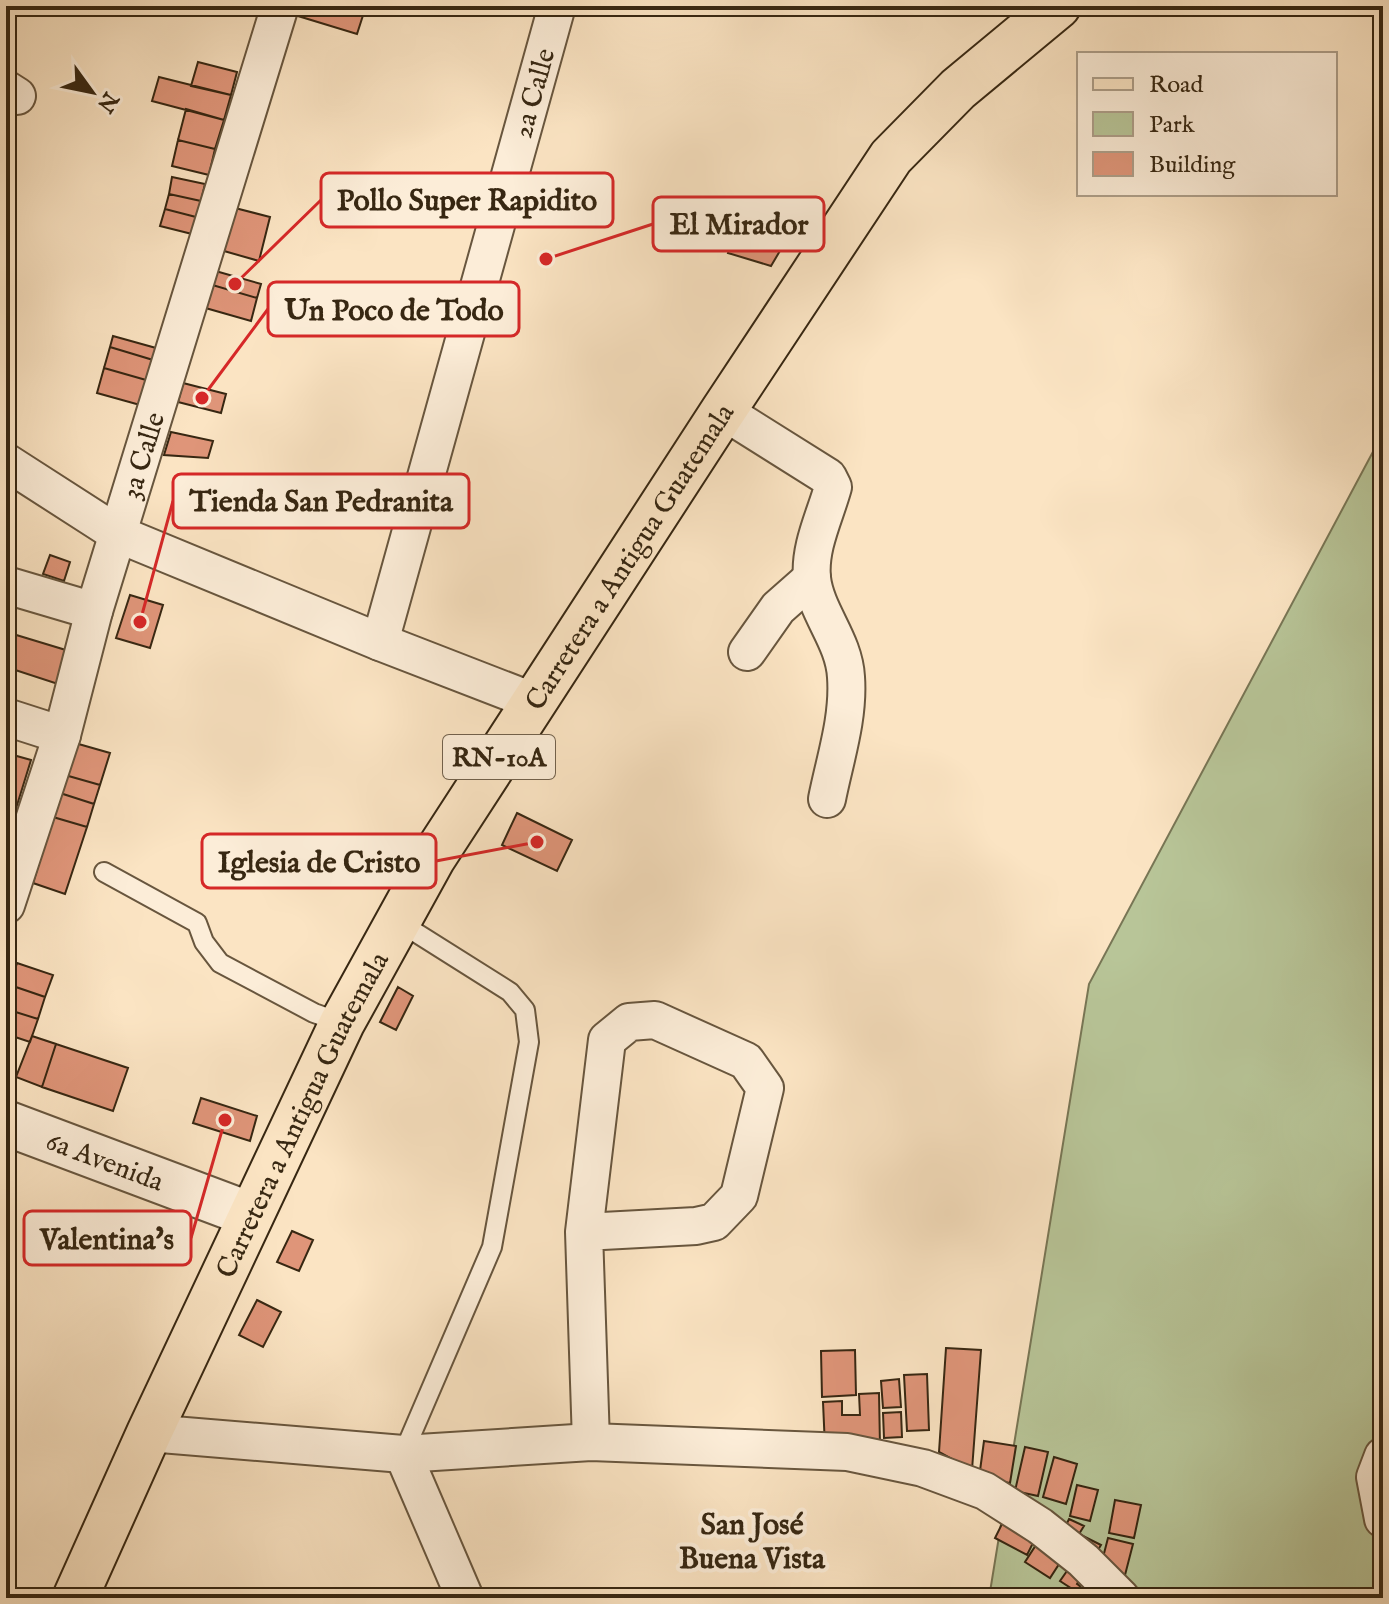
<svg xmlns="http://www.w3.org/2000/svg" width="1389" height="1604" font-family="'IM FELL English',serif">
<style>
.green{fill:#b8c598;stroke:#787655;stroke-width:2}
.building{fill:#df9579;stroke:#372712;stroke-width:2}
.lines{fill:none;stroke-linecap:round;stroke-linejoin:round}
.service-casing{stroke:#68563e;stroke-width:22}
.minor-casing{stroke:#68563e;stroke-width:40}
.tertiary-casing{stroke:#68563e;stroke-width:48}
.primary-casing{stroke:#372712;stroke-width:48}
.service{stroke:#fcedd8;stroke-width:18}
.minor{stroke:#fcedd8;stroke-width:36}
.tertiary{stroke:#fcedd8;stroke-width:44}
.primary{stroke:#fbe4c3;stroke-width:44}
.labels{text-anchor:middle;stroke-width:8;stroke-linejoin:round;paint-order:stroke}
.shield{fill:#fcedd8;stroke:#72624d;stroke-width:2}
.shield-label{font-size:26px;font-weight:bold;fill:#372712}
.street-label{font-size:28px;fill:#372712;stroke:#fcedd8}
.neighbourhood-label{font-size:30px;font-weight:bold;fill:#372712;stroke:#fcedd8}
.leader{fill:none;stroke:#d62828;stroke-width:3}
.callout-dot{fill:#d62828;stroke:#fcedd8;stroke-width:3}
.callout{fill:#fcedd8;stroke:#d62828;stroke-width:3}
.callout-label{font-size:30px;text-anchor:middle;font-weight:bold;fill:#372712}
</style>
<rect width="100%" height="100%" fill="#fbe4c3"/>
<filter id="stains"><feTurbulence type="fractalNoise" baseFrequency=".0025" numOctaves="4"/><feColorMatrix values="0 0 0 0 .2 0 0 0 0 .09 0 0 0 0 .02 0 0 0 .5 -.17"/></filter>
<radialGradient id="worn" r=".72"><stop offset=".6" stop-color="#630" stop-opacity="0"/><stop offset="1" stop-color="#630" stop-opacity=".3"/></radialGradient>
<path class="green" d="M 1383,433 L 1383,1598 L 989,1598 L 1089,984 Z"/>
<path class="building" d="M 301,6 L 366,6 L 357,34 L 298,16 Z
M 198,62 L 237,72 L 231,95 L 191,86 Z
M 159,77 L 231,95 L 224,120 L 152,101 Z
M 186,109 L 224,120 L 215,149 L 178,140 Z
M 178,140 L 215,149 L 209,175 L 172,166 Z
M 172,177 L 205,184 L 201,201 L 169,194 Z
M 169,194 L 201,201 L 196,217 L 165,209 Z
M 745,200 L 800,217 L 771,266 L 728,253 Z
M 235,208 L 270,217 L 259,261 L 224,251 Z
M 165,209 L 196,217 L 192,234 L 160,226 Z
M 212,270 L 261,284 L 257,298 L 209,284 Z
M 209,284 L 257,298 L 251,321 L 202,307 Z
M 113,336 L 156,348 L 153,360 L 110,347 Z
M 110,347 L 153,360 L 146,380 L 104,368 Z
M 104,368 L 146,380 L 140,405 L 97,393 Z
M 183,383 L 226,394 L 221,413 L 178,402 Z
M 171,432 L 213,441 L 208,458 L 164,455 Z
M 50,555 L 70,562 L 64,581 L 43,574 Z
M 130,595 L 163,605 L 150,648 L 116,638 Z
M 13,634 L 69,651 L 58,684 L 6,667 L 6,656 Z
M 75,743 L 110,753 L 100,785 L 65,775 Z
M 6,753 L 31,760 L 14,815 L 6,812 Z
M 65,775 L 100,785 L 94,804 L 60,793 Z
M 60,793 L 94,804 L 87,827 L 53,817 Z
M 517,813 L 572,840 L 557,871 L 502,845 Z
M 53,817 L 87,827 L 65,894 L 33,883 Z
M 17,963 L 53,975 L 45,997 L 10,985 Z
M 10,985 L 45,997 L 38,1019 L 6,1009 L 6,996 Z
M 398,987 L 413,996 L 396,1030 L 380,1022 Z
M 6,1009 L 38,1019 L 30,1042 L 6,1034 Z
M 32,1036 L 56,1044 L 42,1087 L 16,1077 Z
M 56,1044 L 128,1068 L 113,1111 L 42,1087 Z
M 201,1098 L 257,1116 L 250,1141 L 193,1123 Z
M 292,1231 L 313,1240 L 299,1271 L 277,1262 Z
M 257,1300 L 281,1312 L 263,1347 L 239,1335 Z
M 946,1348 L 981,1350 L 972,1470 L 939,1452 Z
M 855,1350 L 856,1395 L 822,1397 L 821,1351 Z
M 927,1374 L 929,1430 L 907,1431 L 904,1375 Z
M 899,1379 L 901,1407 L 883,1408 L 881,1381 Z
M 879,1393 L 880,1446 L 825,1447 L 823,1402 L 842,1401 L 842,1415 L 860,1415 L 859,1394 Z
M 901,1412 L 902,1437 L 884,1438 L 883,1413 Z
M 984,1441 L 1016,1446 L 1010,1483 L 979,1478 Z
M 1025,1447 L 1048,1452 L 1038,1496 L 1015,1491 Z
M 1054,1457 L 1077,1464 L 1066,1504 L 1043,1497 Z
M 1077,1485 L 1098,1490 L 1090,1521 L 1070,1516 Z
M 1115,1500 L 1141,1505 L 1134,1538 L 1109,1533 Z
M 1069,1519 L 1084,1526 L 1079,1534 L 1101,1545 L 1095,1555 L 1060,1538 Z
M 1004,1520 L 1036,1537 L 1027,1555 L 995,1538 Z
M 1108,1538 L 1133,1544 L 1125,1575 L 1100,1569 Z
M 1036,1545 L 1061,1561 L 1050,1578 L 1025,1562 Z
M 1069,1568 L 1082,1576 L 1077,1584 L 1080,1586 L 1077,1592 L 1060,1581 Z"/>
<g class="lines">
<defs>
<path id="service" d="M 104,872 L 197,923 L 204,942 L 220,963 L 314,1013 L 342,1023
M 399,922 L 510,992 L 525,1010 L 529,1042 L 492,1247 L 403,1454"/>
<g id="minor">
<path d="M 6,89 L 17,96"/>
<path d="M 723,411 L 828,477 L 833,487 C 825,516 809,547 812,578 C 816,613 844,640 846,677 C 849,718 835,759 827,799"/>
<path d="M 6,462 L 118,534 L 380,642 L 535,702"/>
<path d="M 6,585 L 94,611"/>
<path id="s1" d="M 380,642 L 557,6"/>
<path d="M 747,652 L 778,608 L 812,578"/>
<path d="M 6,717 L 62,735"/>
<path id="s2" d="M 6,905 L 62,735 L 94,611 L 280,6"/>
<path d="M 584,1232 L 696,1226 L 714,1222 L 739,1196 L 765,1088 L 746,1061 L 655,1020 L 629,1022 L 607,1040 L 584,1232 L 591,1442"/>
<path d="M 149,1433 L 403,1454 L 591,1442 L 847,1452 L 923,1468 L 985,1491 L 1040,1526 L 1083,1560 L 1121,1598"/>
<path d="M 403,1454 L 465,1598"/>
<path d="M 1383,1456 L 1375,1477 L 1383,1519"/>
</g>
<g id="tertiary">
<path id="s3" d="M 6,1123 L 251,1215"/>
</g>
<g id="primary">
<path id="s4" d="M 75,1598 L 149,1433 L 342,1023 L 433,858 L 723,411 L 891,157 L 958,89 L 1058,6"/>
</g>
</defs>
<use href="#service" class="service-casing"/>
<use href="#minor" class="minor-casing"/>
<use href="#tertiary" class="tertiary-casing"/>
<use href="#primary" class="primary-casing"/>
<use href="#service" class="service"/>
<use href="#minor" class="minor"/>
<use href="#tertiary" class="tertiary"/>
<use href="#primary" class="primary"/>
</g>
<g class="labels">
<rect class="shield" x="443" y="735" width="112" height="44" rx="6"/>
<g class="shield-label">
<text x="499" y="766">RN-10A</text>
</g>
<g class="street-label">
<text dy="10" stroke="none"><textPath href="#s1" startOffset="570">2a Calle</textPath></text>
<text dy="10" stroke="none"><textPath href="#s2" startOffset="470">3a Calle</textPath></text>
<text dy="10" stroke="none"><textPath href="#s4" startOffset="1182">Carretera a Antigua Guatemala</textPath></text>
<text dy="10" stroke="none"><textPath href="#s4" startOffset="534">Carretera a Antigua Guatemala</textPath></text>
<text dy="10" stroke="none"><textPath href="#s3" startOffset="106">6a Avenida</textPath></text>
</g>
<g class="neighbourhood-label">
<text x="752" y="1534">San José<tspan x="752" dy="34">Buena Vista</tspan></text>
</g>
</g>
<path class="leader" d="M235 284L321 200M546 259L653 224M202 398L268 309M140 622L173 501M537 842L436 861M225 1120L191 1238"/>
<g class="callout-dot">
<circle cx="235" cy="284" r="8"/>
<circle cx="546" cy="259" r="8"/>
<circle cx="202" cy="398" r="8"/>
<circle cx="140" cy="622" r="8"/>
<circle cx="537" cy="842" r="8"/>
<circle cx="225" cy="1120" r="8"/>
</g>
<g class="callout">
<rect x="321" y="173" width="292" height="54" rx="8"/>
<rect x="653" y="197" width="171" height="54" rx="8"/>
<rect x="268" y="282" width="251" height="54" rx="8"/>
<rect x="173" y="474" width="296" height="54" rx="8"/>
<rect x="202" y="834" width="234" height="54" rx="8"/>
<rect x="24" y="1211" width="167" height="54" rx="8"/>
</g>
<g class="callout-label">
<text x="467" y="210">Pollo Super Rapidito</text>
<text x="739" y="234">El Mirador</text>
<text x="394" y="320">Un Poco de Todo</text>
<text x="321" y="511">Tienda San Pedranita</text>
<text x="319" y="872">Iglesia de Cristo</text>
<text x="107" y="1249">Valentina's</text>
</g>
<rect width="1389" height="1604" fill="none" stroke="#fbe4c3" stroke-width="32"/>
<rect x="8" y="8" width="1373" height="1588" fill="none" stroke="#372712" stroke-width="4"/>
<rect x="16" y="16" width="1357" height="1572" fill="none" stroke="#372712" stroke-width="2"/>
<rect x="1077" y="52" width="260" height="144" fill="#fcedd8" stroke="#ad9e89" stroke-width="2"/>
<rect x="1093" y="78" width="40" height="12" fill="#fbe4c3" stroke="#ad9e89" stroke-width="2"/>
<text x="1149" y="92" font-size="24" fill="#372712">Road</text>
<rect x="1093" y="112" width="40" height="24" fill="#b8c598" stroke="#ad9e89" stroke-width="2"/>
<text x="1149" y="132" font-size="24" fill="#372712">Park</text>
<rect x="1093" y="152" width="40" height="24" fill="#df9579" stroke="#ad9e89" stroke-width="2"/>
<text x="1149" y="172" font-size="24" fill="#372712">Building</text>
<g transform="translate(92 92) rotate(123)" stroke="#fcedd8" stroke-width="6" paint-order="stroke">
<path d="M0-6L14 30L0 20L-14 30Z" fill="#372712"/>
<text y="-12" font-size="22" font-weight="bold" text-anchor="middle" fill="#372712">N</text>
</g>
<rect width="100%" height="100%" filter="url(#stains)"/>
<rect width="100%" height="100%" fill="url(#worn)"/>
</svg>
